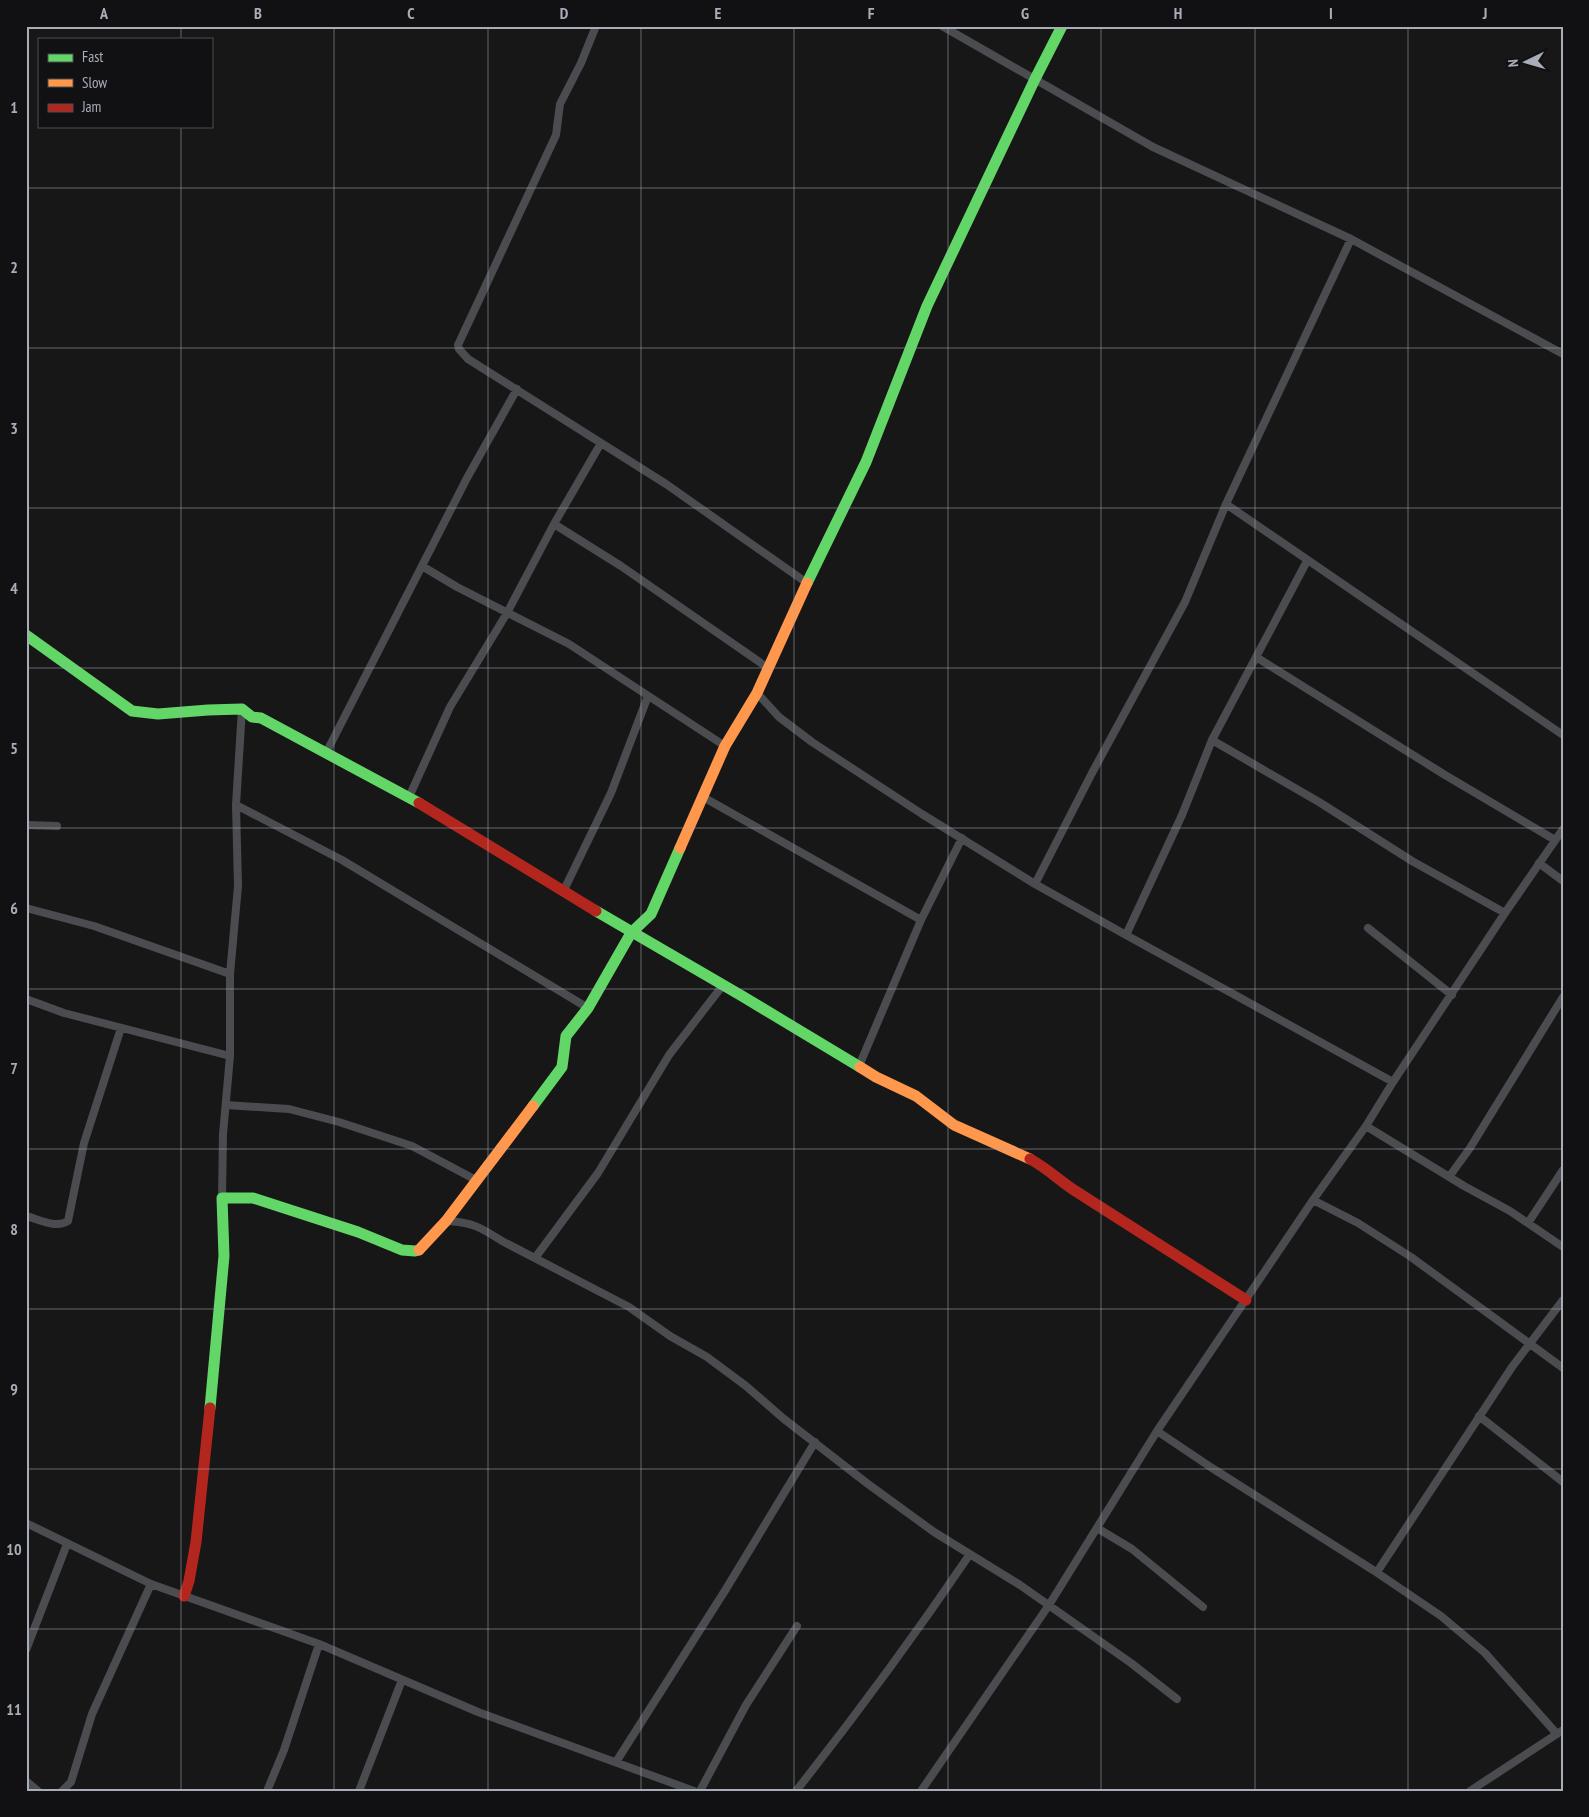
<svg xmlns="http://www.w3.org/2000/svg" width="1589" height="1817" font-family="'PT Sans Narrow',sans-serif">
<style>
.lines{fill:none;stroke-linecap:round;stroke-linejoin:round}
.street{stroke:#4b4c50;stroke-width:8}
.fast{stroke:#63d668;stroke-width:11}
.slow{stroke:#ff974d;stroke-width:11}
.jam{stroke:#b3261e;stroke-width:11}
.grid{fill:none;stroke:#a8adb8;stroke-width:1;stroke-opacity:0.55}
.neatline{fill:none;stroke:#a8adb8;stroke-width:2}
.grid-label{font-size:16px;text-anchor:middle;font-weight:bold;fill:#a8adb8}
</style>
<rect width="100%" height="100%" fill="#171717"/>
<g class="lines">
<path class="street" d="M 596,26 L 581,63 L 560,104 L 556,135 L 458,345 L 459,349 L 468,359 L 666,484 L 807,583
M 942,26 L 1153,147 L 1351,239 L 1563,354
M 1351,239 L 1226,504 L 1563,735
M 554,524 L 621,566 L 768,668
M 422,566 L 457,587 L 569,644 L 725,746
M 1256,657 L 1445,775 L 1555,840
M 757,693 L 779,717 L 812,742 L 922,814 L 1035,884 L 1126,935 L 1182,815 L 1212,740 L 1307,561
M 1212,740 L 1319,802 L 1412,861 L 1505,913
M 326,753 L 467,478 L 517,389
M 409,797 L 450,707 L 507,613 L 554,524 L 601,443
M 703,797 L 921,920
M 236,805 L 342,860 L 588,1008
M 26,825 L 57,826
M 1539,863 L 1563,881
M 1035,884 L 1092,773 L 1185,602 L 1226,504
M 563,892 L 611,793 L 648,696
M 26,908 L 94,926 L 230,974
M 1368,928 L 1452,995
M 1126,935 L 1393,1082
M 26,999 L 64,1013 L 230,1056
M 859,1066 L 921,920 L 962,838
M 226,1105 L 289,1109 L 339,1122 L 412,1146 L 476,1180
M 1366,1126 L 1464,1186 L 1510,1211 L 1563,1247
M 1449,1177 L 1470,1148 L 1563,997
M 222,1198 L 223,1134 L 230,1056 L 230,974 L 238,886 L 236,805 L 242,709
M 1313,1200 L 1358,1223 L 1411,1257 L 1563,1368
M 26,1216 C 38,1219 56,1229 68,1221 L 84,1143 L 121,1028
M 446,1221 C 472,1222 480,1227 502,1241 L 629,1307 L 670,1336 L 707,1357 L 746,1386 L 784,1419 L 868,1484 L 934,1532 L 1020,1585 L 1131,1663 L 1177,1699
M 1528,1223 L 1563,1170
M 535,1258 L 598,1173 L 669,1055 L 723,985
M 1479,1416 L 1563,1482
M 1157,1431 L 1212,1468 L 1373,1570 L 1441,1616 L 1485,1653 L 1557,1734
M 26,1523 L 151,1584 L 319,1644 L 478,1712 L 694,1791
M 1097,1528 L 1132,1549 L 1203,1607
M 1377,1572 L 1512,1367 L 1563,1300
M 26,1650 L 67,1544
M 616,1762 L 726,1589 L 815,1442
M 26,1781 L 38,1791
M 62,1791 L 71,1782 L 92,1714 L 151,1584
M 267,1791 L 284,1750 L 319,1644
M 359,1791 L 402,1680
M 700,1791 L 746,1705 L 797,1626
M 796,1791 C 857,1714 915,1635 970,1554
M 921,1791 L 1049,1605 L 1157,1431 L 1313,1200 L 1366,1126 L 1393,1082 L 1505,913 L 1563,829
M 1470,1791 L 1563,1730"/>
<path class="fast" d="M 807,583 L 866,462 L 927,306 L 1035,79 L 1062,26
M 26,635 L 132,711 L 158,714 L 208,710 L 242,709 L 252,717 L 261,718 L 419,803
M 596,911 L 742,996 L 860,1067
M 533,1106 L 562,1067 L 566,1036 L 588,1008 L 631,933 L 651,914 L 680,848
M 210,1408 L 224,1256 L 222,1198 L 253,1198 L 358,1232 L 402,1250 L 415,1251 L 419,1250"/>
<path class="slow" d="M 680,848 L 725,746 L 757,693 L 807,583
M 860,1067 L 876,1077 L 916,1096 L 954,1125 L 1030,1159
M 419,1250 L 446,1221 L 533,1106"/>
<path class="jam" d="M 419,803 L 596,911
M 1030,1159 C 1047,1168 1061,1182 1077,1192 C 1134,1228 1190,1264 1246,1300
M 184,1596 L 189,1581 L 196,1542 L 210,1408"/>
</g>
<path class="grid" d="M 181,26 L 181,39M 334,26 L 334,1791M 488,26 L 488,1791M 641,26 L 641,1791M 794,26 L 794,1791M 948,26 L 948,1791M 1101,26 L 1101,1791M 1255,26 L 1255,1791M 1408,26 L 1408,1791M 181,126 L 181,1791M 26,188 L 1563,188M 26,348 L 1563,348M 26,508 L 1563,508M 26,668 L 1563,668M 26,828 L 1563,828M 26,989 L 1563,989M 26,1149 L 1563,1149M 26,1309 L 1563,1309M 26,1469 L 1563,1469M 26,1629 L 1563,1629"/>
<rect width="1589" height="1817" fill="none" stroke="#111113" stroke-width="55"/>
<rect x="38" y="38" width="175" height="90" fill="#111113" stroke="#4d4f55"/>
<rect x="48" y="54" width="25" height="8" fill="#63d668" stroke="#4d4f55"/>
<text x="82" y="62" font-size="15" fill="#a8adb8">Fast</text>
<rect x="48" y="79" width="25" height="8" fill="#ff974d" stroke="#4d4f55"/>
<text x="82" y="88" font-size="15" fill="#a8adb8">Slow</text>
<rect x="48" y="104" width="25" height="8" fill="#b3261e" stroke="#4d4f55"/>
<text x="82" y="112" font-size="15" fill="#a8adb8">Jam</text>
<g transform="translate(1526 62) rotate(265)" stroke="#111113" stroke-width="4" paint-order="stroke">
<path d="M0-4L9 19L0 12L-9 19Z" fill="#a8adb8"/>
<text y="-8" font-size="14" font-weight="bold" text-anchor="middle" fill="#a8adb8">N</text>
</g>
<rect x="28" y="28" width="1534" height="1762" class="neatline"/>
<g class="grid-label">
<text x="104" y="19">A</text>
<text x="258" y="19">B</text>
<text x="411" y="19">C</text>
<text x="564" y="19">D</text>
<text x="718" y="19">E</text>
<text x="871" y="19">F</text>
<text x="1025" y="19">G</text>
<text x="1178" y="19">H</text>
<text x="1331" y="19">I</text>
<text x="1485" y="19">J</text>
<text x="14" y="113">1</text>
<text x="14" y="273">2</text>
<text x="14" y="434">3</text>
<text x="14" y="594">4</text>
<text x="14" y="754">5</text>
<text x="14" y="914">6</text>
<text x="14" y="1074">7</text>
<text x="14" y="1235">8</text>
<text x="14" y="1395">9</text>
<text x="14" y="1555">10</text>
<text x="14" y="1715">11</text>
</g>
</svg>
